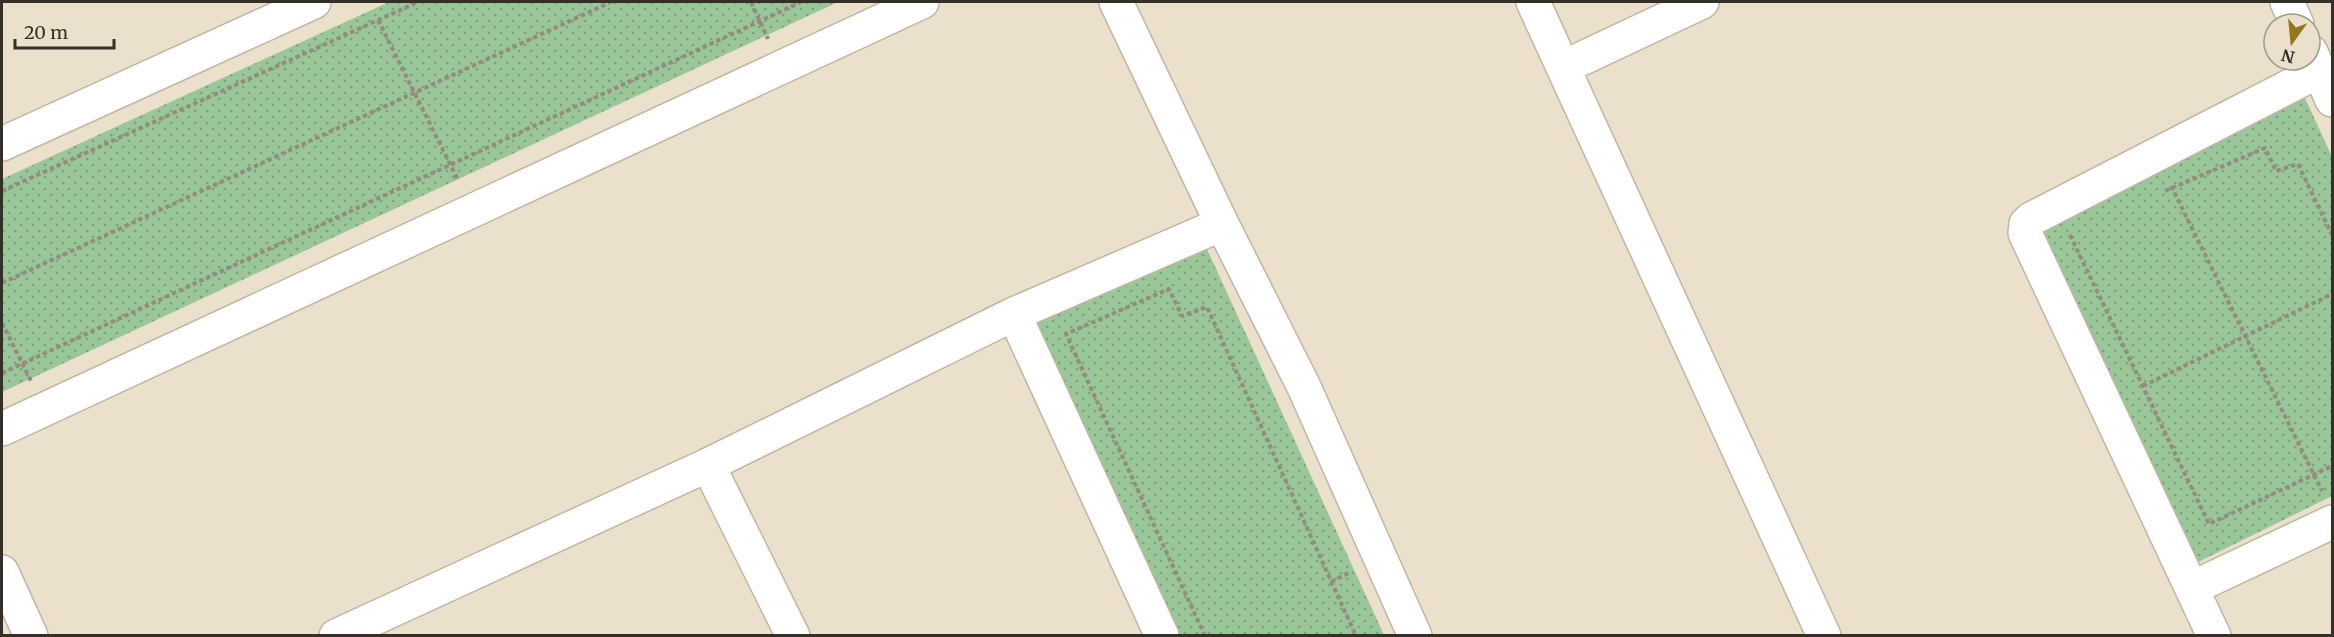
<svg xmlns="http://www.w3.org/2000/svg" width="2334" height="637" font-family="Merriweather,serif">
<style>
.grass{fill:url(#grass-dots)}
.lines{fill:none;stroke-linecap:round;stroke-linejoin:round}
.minor-casing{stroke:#c0b6a2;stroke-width:36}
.path{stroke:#948c7e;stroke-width:4;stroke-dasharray:4.5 3;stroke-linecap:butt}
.minor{stroke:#fff;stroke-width:33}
</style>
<defs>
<pattern id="grass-dots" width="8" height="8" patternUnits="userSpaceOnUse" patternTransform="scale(1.5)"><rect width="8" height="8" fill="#99c799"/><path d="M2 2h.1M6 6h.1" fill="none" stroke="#7ea27d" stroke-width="1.8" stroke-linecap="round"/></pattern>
</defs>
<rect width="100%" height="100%" fill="#eae0cb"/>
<path class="grass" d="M 389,2 L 838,2 L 2,392 L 2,179 Z
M 2305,98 L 2332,157 L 2332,496 L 2198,562 L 2041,231 Z
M 1206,247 L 1384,635 L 1176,635 L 1030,322 Z"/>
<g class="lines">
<defs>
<path id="minor" d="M 1116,2 L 1222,224 L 1304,387 L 1415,636
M 1533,2 L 1824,636
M 2287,2 L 2297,24
M 2311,52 L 2332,100
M 1564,67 L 1702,2
M 2,144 L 314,2
M 1014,314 L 1162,636
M 2,429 L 922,2
M 708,465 L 793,636
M 2,572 L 31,636
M 2192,588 L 2332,522
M 336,636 L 708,465 L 1014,314 L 1222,224
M 2214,636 L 2025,233 L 2026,224 L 2031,219 L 2319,71"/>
</defs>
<use href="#minor" class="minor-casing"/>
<path class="path" d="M 751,2 L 768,39
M 378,20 L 458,180
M 2171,186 L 2322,491
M 2,191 L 418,2
M 2165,191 L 2265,148 L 2276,171 L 2298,164 L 2332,235
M 2070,235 L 2209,524 L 2332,466
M 2,283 L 611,2
M 2,323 L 31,381
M 2,373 L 801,2
M 2143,386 L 2332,294
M 1331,582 L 1350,572
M 1205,636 L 1066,334 L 1169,289 L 1182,316 L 1207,307 L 1356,636"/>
<use href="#minor" class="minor"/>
</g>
<rect width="2334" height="637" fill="none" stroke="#343028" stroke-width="6"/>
<g transform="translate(2292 42) rotate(195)"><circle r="28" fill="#eae0cb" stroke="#a19a8a" stroke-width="1.5"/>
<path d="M0-4.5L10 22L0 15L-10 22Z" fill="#91781e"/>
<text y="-9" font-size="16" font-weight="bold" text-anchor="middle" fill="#343028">N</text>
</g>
<path d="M15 39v9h99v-9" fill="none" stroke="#343028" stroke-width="3"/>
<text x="24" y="39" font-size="18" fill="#343028" stroke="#eae0cb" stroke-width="4.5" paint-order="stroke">20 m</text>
</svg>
